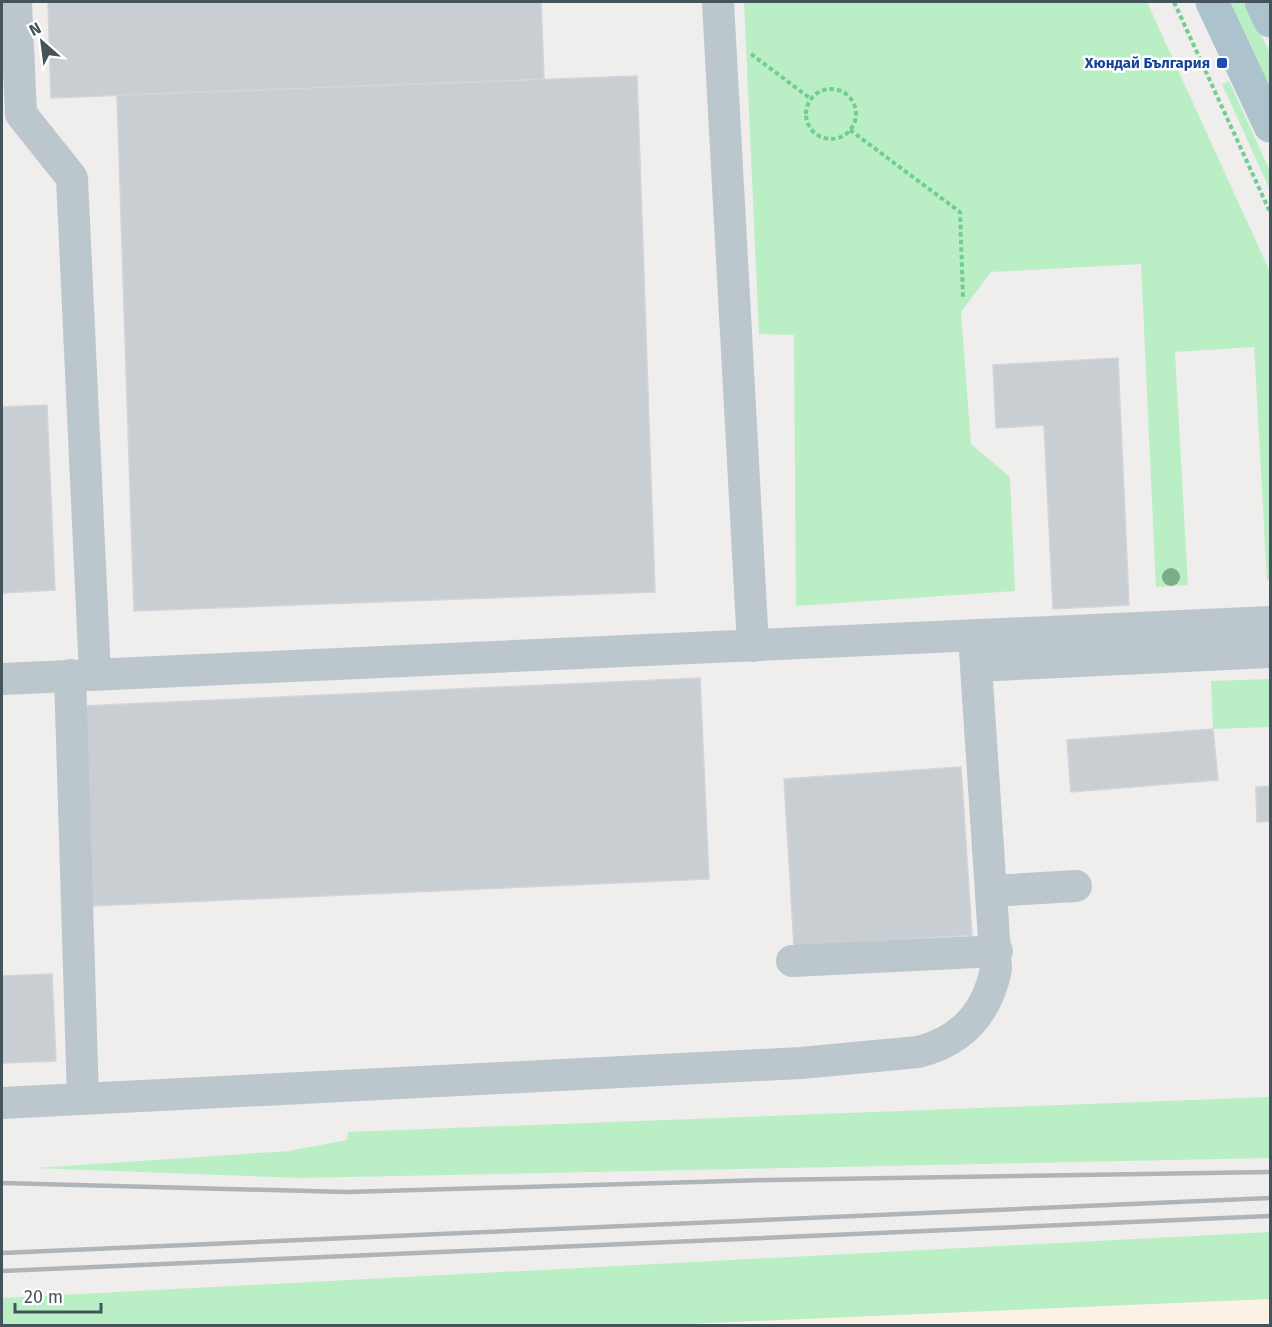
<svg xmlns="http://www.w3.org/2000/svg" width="1272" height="1327" font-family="'Fira Sans',sans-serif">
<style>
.commercial{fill:#fcf1e5}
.green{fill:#baefc5}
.building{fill:#c9ced2;stroke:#d1d4d9;stroke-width:1.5}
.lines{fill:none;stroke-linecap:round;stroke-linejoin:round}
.path{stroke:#71cd90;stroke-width:4;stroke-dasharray:4.5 3;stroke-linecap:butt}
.minor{stroke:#bbc7cd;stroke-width:32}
.major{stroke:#acc2cd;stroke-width:33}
.rail{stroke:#afb4b8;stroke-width:4.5}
.tree{fill:#78af89}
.transit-dot{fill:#1a4fb4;stroke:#fff;stroke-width:2}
.labels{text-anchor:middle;stroke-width:5;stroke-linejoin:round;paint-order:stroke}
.transit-label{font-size:15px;font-weight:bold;fill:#164399;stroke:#fff;text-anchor:end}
</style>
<rect width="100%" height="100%" fill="#f0eded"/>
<path class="commercial" d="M 1270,1299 L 1270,1326 L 639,1326 Z"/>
<path class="green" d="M 744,2 L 1147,2 L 1270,272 L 1270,580 L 1267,580 L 1254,347 L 1175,352 L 1188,585 L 1156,587 L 1141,264 L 991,272 L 961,312 L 971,444 L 1010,477 L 1015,591 L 796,606 L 794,335 L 759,334 Z
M 1227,2 L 1246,2 L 1270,53 L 1270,93 Z
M 1229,81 L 1270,171 L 1270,190 L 1222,84 Z
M 1270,679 L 1270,727 L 1213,729 L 1211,681 Z
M 1270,1097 L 1270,1158 L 299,1178 L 35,1168 L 289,1151 L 347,1140 L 348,1132 Z
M 1270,1232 L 1270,1299 L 639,1326 L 2,1325 L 2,1298 Z"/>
<path class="building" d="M 48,2 L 541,2 L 544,79 L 51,98 Z
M 637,76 L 655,592 L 134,611 L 117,95 Z
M 1118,358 L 1129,605 L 1053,609 L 1044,425 L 996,428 L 993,365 Z
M 47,405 L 55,590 L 2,593 L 2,407 Z
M 700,678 L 709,879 L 91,906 L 83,706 Z
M 1213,729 L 1218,780 L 1071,792 L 1067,740 Z
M 961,767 L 972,935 L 794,947 L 784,779 Z
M 1270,786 L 1270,821 L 1257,822 L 1256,787 Z
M 52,974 L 56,1061 L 2,1063 L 2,976 Z"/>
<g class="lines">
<path class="path" d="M 1174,2 L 1270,212
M 751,54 L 811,99
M806 114a25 25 0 1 1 50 0a25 25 0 1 1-50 0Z
M 850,130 L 960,212 L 963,298"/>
<path class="minor" d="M 16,2 L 21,114 L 72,178 L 95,674
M 718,2 L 753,646
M 976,666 L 1270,652
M 70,675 L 83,1099
M 2,679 L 1270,622
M 992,891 L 1076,886
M 792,961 L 997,951
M 2,1103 L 801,1063 L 918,1052 C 962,1041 987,1013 996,969 L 974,636"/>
<path class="major" d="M 1212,2 L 1270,126
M 1261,2 L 1270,21"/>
<path class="rail" d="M 2,1183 L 347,1192 L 768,1180 L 1270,1172
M 2,1253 L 1270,1198
M 2,1271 L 1270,1216"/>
</g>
<circle class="tree" cx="1171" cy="577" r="9"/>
<rect class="transit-dot" x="1216" y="57" width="12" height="12" rx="3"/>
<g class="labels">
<g class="transit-label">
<text x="1210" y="68">Хюндай България</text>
</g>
</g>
<rect width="1272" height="1327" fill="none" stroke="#45545a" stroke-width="6"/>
<g transform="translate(42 42) rotate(332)" stroke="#ffffff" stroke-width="4.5" paint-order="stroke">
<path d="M0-4.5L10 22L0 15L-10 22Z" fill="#45545a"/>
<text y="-9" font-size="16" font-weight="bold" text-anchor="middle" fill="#45545a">N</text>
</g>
<path d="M15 1303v9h86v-9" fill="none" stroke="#45545a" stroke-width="3"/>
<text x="24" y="1303" font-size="18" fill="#45545a" stroke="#ffffff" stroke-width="4.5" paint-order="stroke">20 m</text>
</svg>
